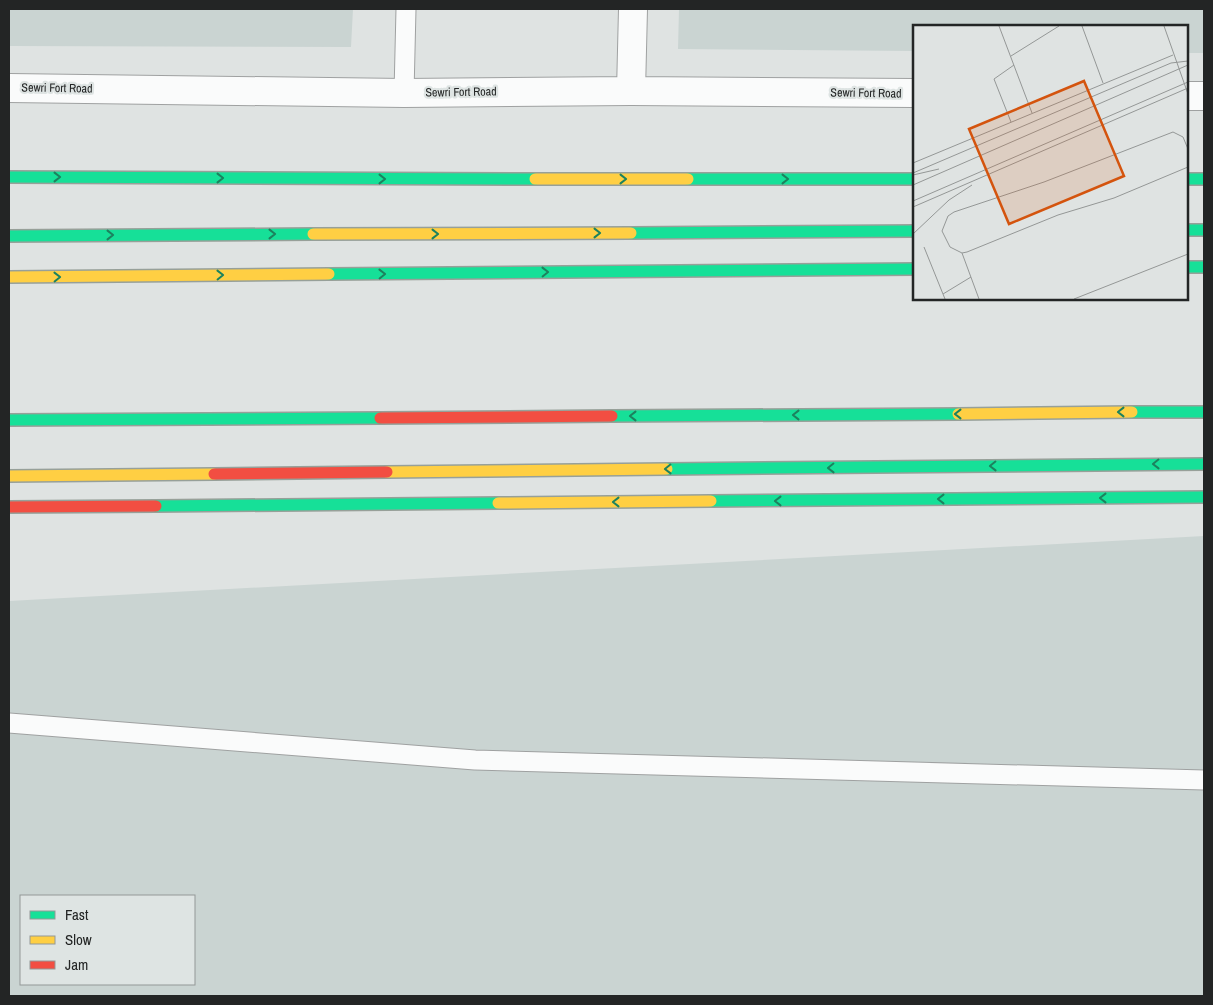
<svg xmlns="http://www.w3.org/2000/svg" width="1213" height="1005" font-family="'Archivo Narrow',sans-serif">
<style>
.built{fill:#cad4d2;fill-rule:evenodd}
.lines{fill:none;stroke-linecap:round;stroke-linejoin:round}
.lane-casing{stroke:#9fa1a1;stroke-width:21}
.street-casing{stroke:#9fa1a1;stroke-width:30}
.fast-casing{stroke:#97a099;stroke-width:14}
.slow-casing{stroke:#97a099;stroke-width:14}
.jam-casing{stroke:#97a099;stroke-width:14}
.lane{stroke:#fafbfb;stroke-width:19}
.street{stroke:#fafbfb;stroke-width:28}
.fast{stroke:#16e098;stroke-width:11}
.slow{stroke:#ffcf43;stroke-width:11}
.jam{stroke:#f24e42;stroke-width:11}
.oneway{stroke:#1c825e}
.labels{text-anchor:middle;stroke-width:4.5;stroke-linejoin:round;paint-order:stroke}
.street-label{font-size:12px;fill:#232525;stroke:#dee4e3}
.inset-road{fill:none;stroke:#949796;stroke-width:1}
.view{fill:#d4540e;fill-opacity:0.15;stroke:#d4540e;stroke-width:2.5}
.inset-edge{fill:none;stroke:#232525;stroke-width:2.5}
</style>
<rect width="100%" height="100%" fill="#dfe3e2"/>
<path class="built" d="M 9,9 L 353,9 L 351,47 L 9,46 Z
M 679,9 L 1204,9 L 1204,53 L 1187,53 L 1187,26 L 914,26 L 914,51 L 678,49 Z
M 1204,536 L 1204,996 L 9,996 L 9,601 ZM 21,896 L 194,896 L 194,984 L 21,984 Z"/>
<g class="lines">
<defs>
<path id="lane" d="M 404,93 L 406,9
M 9,723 L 475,760 L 1204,780"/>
<path id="street" d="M 9,88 L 404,93 L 631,91 L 914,93
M 631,91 L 633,9
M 1187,96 L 1204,96"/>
<path id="fast" d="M 9,177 L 535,179
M 688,179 L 914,179
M 1187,179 L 1204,179
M 1187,230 L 1204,230
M 631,233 L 914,231
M 9,236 L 313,234
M 1187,267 L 1204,267
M 329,274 L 914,269
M 1132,412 L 1204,412
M 612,416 L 958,414
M 9,420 L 380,418
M 667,469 L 1204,464
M 711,501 L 1204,497
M 156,506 L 498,503"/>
<path id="slow" d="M 535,179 L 688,179
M 313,234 L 631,233
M 9,277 L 329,274
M 958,414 L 1132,412
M 387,472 L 667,469
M 9,476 L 214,474
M 498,503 L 711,501"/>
<path id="jam" d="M 380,418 L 612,416
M 214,474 L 387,472
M 9,507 L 156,506"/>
</defs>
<use href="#lane" class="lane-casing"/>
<use href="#street" class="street-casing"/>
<use href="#fast" class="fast-casing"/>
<use href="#slow" class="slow-casing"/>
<use href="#jam" class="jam-casing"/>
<use href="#lane" class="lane"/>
<use href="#street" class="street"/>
<use href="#fast" class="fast"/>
<use href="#slow" class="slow"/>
<use href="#jam" class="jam"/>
</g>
<defs><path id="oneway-chevron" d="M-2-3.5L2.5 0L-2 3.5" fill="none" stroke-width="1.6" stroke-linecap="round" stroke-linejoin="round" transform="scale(1.25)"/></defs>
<g class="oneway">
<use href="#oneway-chevron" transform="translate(57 177)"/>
<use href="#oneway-chevron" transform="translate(220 178)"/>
<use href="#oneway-chevron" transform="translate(382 179)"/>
<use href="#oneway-chevron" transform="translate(623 179)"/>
<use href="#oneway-chevron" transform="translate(785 179)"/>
<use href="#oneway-chevron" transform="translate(597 233)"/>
<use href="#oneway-chevron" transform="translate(272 234)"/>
<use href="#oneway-chevron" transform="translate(435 234)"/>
<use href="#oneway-chevron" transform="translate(110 235)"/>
<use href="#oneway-chevron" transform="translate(545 272) rotate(-1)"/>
<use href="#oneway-chevron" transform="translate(382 274) rotate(-1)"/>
<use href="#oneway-chevron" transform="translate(220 275) rotate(-1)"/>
<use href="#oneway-chevron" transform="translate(57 277) rotate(-1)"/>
<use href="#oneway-chevron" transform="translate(1121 412) rotate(180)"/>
<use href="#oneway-chevron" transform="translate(958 414) rotate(180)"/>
<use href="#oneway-chevron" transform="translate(796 415) rotate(180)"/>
<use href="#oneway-chevron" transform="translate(633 416) rotate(180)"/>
<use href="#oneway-chevron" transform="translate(1156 464) rotate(179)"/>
<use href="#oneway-chevron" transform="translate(993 466) rotate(179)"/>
<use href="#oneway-chevron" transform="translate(831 468) rotate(179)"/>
<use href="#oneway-chevron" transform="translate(668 469) rotate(179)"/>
<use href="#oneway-chevron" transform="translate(1103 498) rotate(180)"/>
<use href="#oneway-chevron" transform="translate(941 499) rotate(180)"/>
<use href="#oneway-chevron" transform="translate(778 501) rotate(180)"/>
<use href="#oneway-chevron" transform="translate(616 502) rotate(180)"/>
</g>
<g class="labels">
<g class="street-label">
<text transform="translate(57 88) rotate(1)" y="4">Sewri Fort Road</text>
<text transform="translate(461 92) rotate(-1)" y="4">Sewri Fort Road</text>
<text transform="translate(866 93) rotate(1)" y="4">Sewri Fort Road</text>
</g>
</g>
<g transform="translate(913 25)">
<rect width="275" height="275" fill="#dfe3e2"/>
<path class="inset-road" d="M 86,1 L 119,88M 169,1 L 190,58M 251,1 L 275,69M 98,31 L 146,1M 98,97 L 81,54 L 101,40M 275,124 L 270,112 L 260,107 L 131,157 L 41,187 L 35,191 L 29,206 L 37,222 L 49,228 L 54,227 L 145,190 L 201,173 L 275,142M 0,138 L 260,30M 0,148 L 258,38 L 275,36M 0,150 L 26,144M 0,160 L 275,40M 0,176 L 275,57M 0,182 L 275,63M 0,209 L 36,175 L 59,160M 11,222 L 32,274M 49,228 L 66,274M 30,269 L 58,252M 161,274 L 275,229"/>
<path class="view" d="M 171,56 L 211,151 L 96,199 L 56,104 Z"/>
<rect width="275" height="275" class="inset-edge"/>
</g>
<rect width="1213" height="1005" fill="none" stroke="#232525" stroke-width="20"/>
<rect x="20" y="895" width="175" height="90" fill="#dee4e3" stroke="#939897"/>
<rect x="30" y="911" width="25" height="8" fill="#16e098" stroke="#939897"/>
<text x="65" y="920" font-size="15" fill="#232525">Fast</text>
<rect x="30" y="936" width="25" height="8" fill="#ffcf43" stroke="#939897"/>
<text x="65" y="945" font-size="15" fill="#232525">Slow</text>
<rect x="30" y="961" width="25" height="8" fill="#f24e42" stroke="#939897"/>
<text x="65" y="970" font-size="15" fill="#232525">Jam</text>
</svg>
